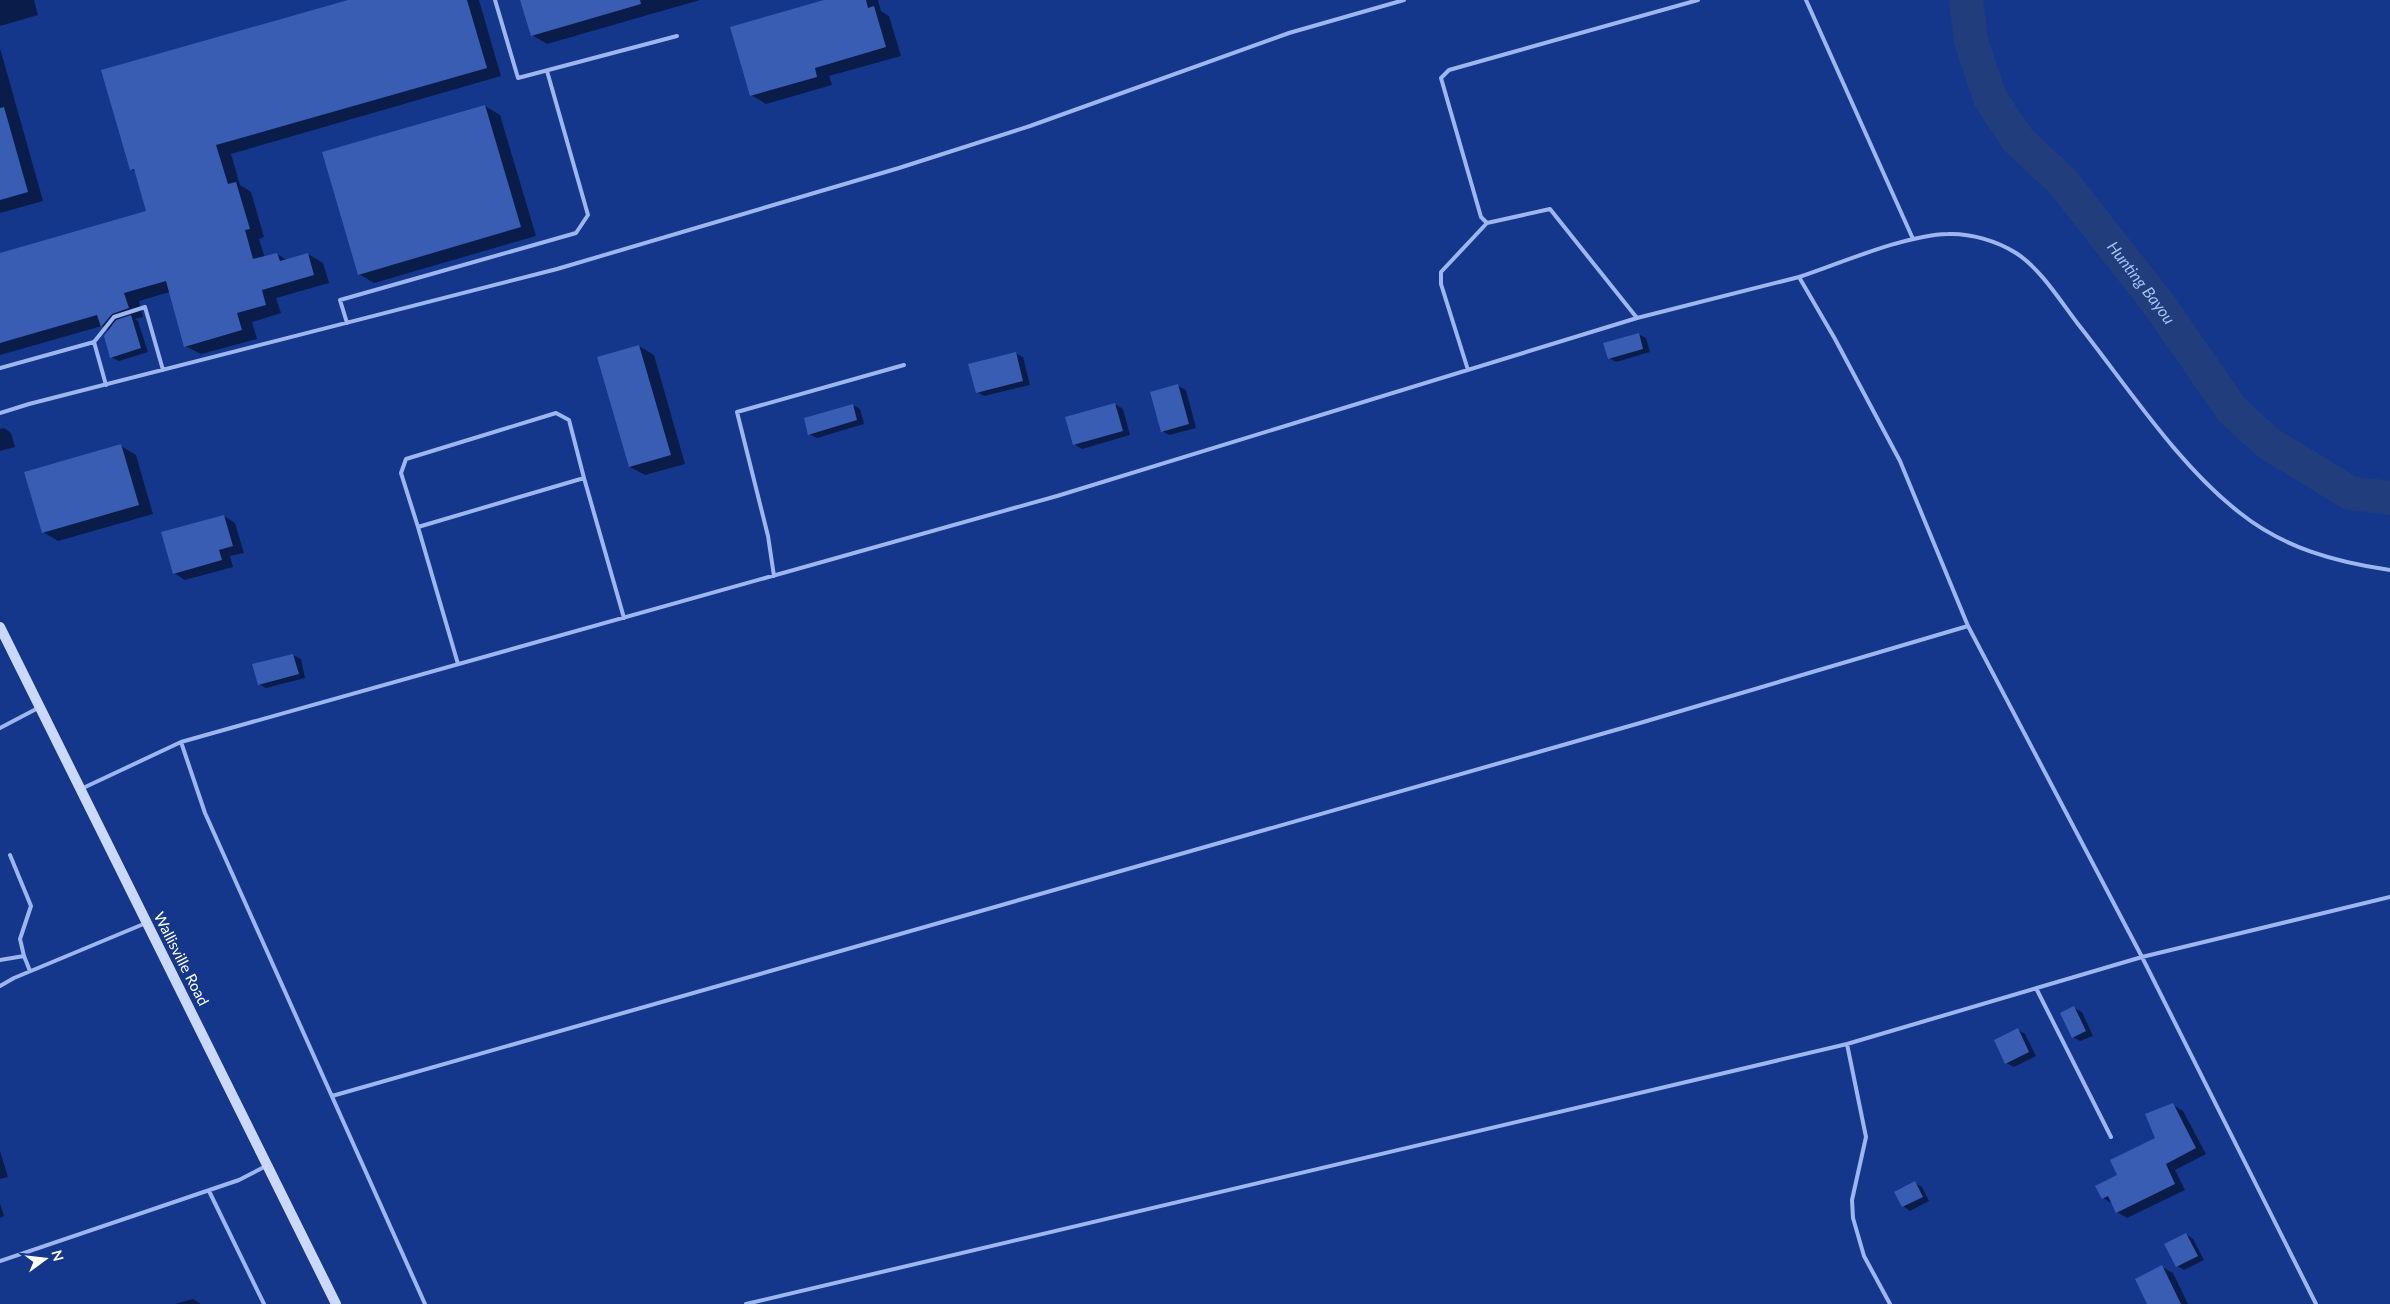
<svg xmlns="http://www.w3.org/2000/svg" width="2390" height="1304" font-family="Lato,sans-serif">
<style>
.shadow{fill:#0007}
.lines{fill:none;stroke-linecap:round;stroke-linejoin:round}
.river{stroke:#223d7c;stroke-width:34}
.building{fill:#385db3}
.lane{stroke:#9db6f0;stroke-width:4}
.secondary{stroke:#cad9fb;stroke-width:10}
.labels{text-anchor:middle;stroke-width:4.5;stroke-linejoin:round;paint-order:stroke}
.street-label{font-size:15px;fill:#fff;stroke:#14378b}
.water-label{font-size:16px;font-style:italic;fill:#a8c1f7;stroke:#14378b}
</style>
<rect width="100%" height="100%" fill="#14378b"/>
<path class="shadow" d="M 0,0 L 34,0 L 38,15 L 0,26 Z
M 352,0 L 479,0 L 501,76 L 231,154 L 240,185 L 251,192 L 264,237 L 259,239 L 265,258 L 277,254 L 287,260 L 308,254 L 323,263 L 329,283 L 276,298 L 281,313 L 252,322 L 257,339 L 201,354 L 185,346 L 170,292 L 139,301 L 143,317 L 135,319 L 138,321 L 148,352 L 119,361 L 111,357 L 110,331 L 102,326 L 0,355 L 0,254 L 148,212 L 137,173 L 131,169 Z
M 522,0 L 700,0 L 547,44 L 532,35 Z
M 829,0 L 878,0 L 881,11 L 889,16 L 901,56 L 829,76 L 832,85 L 766,104 L 751,95 Z
M 0,48 L 43,201 L 0,213 Z
M 485,106 L 500,115 L 536,236 L 374,283 L 359,274 Z
M 1638,334 L 1646,338 L 1650,352 L 1616,362 L 1609,358 Z
M 639,346 L 654,355 L 685,464 L 645,475 L 630,467 Z
M 1015,353 L 1023,357 L 1030,385 L 984,396 L 977,392 Z
M 1178,386 L 1186,390 L 1196,428 L 1169,435 L 1162,431 Z
M 1115,404 L 1123,409 L 1130,435 L 1082,449 L 1074,444 Z
M 853,405 L 860,409 L 864,424 L 817,438 L 809,434 Z
M 4,428 L 11,433 L 15,447 L 0,451 L 0,429 Z
M 121,446 L 136,455 L 153,514 L 58,541 L 43,532 Z
M 224,516 L 235,523 L 244,553 L 230,556 L 233,567 L 185,580 L 174,573 Z
M 293,655 L 301,659 L 305,678 L 266,688 L 259,684 Z
M 2074,1008 L 2082,1012 L 2093,1036 L 2080,1041 L 2073,1037 Z
M 2018,1030 L 2025,1034 L 2036,1056 L 2014,1067 L 2006,1063 Z
M 2173,1105 L 2183,1111 L 2206,1154 L 2175,1170 L 2185,1190 L 2127,1218 L 2117,1212 L 2113,1204 L 2103,1198 L 2119,1176 L 2156,1139 Z
M 0,1151 L 8,1177 L 0,1179 Z
M 1915,1183 L 1922,1187 L 1929,1201 L 1910,1211 L 1903,1206 Z
M 0,1203 L 4,1216 L 0,1218 Z
M 2186,1234 L 2193,1239 L 2204,1260 L 2184,1270 L 2177,1266 Z
M 2162,1267 L 2173,1273 L 2188,1304 L 2149,1304 Z
M 193,1299 L 201,1304 L 175,1304 Z"/>
<g class="lines">
<path class="river" id="s1" d="M 1966,0 L 1971,41 L 1990,98 L 2018,140 L 2063,182 L 2160,306 L 2232,410 L 2268,443 L 2350,493 L 2390,498"/>
</g>
<path class="building" d="M 348,0 L 467,0 L 487,68 L 216,145 L 228,184 L 236,182 L 250,229 L 245,230 L 253,259 L 277,253 L 280,261 L 308,253 L 314,275 L 262,290 L 266,305 L 237,313 L 242,330 L 184,347 L 166,281 L 124,293 L 129,308 L 112,314 L 101,327 L 97,315 L 0,343 L 0,253 L 146,211 L 134,169 L 130,170 L 101,70 Z
M 520,0 L 640,0 L 641,4 L 531,36 Z
M 824,0 L 866,0 L 868,8 L 874,6 L 886,47 L 815,68 L 817,77 L 750,96 L 730,27 Z
M 485,105 L 521,227 L 358,275 L 322,152 Z
M 4,107 L 28,192 L 0,200 L 0,108 Z
M 131,315 L 141,348 L 110,358 L 104,336 L 116,320 Z
M 1639,333 L 1643,349 L 1608,359 L 1603,343 Z
M 639,345 L 671,455 L 629,467 L 597,357 Z
M 1016,352 L 1023,381 L 976,393 L 968,364 Z
M 1178,384 L 1189,424 L 1161,432 L 1150,392 Z
M 1115,403 L 1123,431 L 1073,445 L 1065,417 Z
M 853,404 L 857,420 L 808,435 L 804,418 Z
M 121,444 L 139,505 L 42,533 L 24,472 Z
M 224,515 L 233,546 L 219,550 L 222,560 L 173,574 L 161,532 Z
M 293,654 L 299,674 L 258,685 L 252,664 Z
M 2074,1006 L 2086,1031 L 2072,1038 L 2060,1013 Z
M 2018,1028 L 2029,1052 L 2005,1064 L 1994,1040 Z
M 2173,1103 L 2196,1148 L 2166,1164 L 2175,1184 L 2116,1213 L 2108,1196 L 2102,1199 L 2095,1186 L 2117,1175 L 2110,1160 L 2155,1138 L 2145,1114 Z
M 1915,1181 L 1923,1197 L 1902,1207 L 1894,1192 Z
M 2186,1233 L 2198,1256 L 2176,1267 L 2164,1244 Z
M 2162,1265 L 2181,1304 L 2147,1304 L 2135,1279 Z"/>
<g class="lines">
<path class="lane" d="M 495,0 L 518,78 L 677,36
M 1806,0 L 1913,239
M 1799,277 C 1841,263 1905,235 1948,234 C 1970,233 1997,241 2016,253 C 2040,268 2061,302 2078,324 C 2127,386 2178,465 2240,513 C 2284,548 2335,562 2390,570
M 1637,318 L 1550,209 L 1487,223 L 1481,217 L 1441,78 L 1449,70 L 1698,0
M 347,323 L 340,300 L 576,233 L 588,215 L 547,71
M 94,342 L 114,317 L 145,307 L 163,370
M 0,368 L 94,342 L 106,385
M 1468,370 L 1441,284 L 1441,272 L 1487,223
M 0,413 L 29,404 L 557,269 L 899,168 L 1030,126 L 1289,33 L 1404,0
M 418,527 L 401,473 L 406,459 L 556,413 L 569,420 L 584,478
M 774,576 L 768,536 L 737,412 L 904,365
M 458,664 L 418,527 L 584,478 L 624,618
M 0,728 L 40,707
M 181,742 L 205,813 L 425,1304
M 81,789 L 181,742 L 1057,496 L 1637,318 L 1799,277 L 1835,339 L 1900,461 L 1968,626 L 2142,957 L 2316,1304
M 10,855 L 31,906 L 20,939 L 24,956
M 0,960 L 24,956 L 30,971
M 0,986 L 14,978 L 146,923
M 2037,990 L 2111,1137
M 1847,1044 L 1866,1137 L 1852,1200 L 1853,1218 L 1864,1256 L 1890,1304
M 332,1096 L 1640,723 L 1968,626
M 209,1191 L 264,1304
M 0,1261 L 239,1180 L 266,1166
M 746,1304 L 1847,1044 L 2142,957 L 2390,897"/>
<path class="secondary" d="M 0,627 L 336,1304"/>
</g>
<g class="labels">
<g class="street-label">
<text transform="translate(181 959) rotate(63)" y="5">Wallisville Road</text>
</g>
<g class="water-label">
<text dy="6" stroke="none"><textPath href="#s1" startOffset="341">Hunting Bayou</textPath></text>
</g>
</g>
<g transform="translate(45 1259) rotate(75)" stroke="#14378b" stroke-width="4" paint-order="stroke">
<path d="M0-4L9 19L0 12L-9 19Z" fill="#ffffff"/>
<text y="-8" font-size="14" font-weight="bold" text-anchor="middle" fill="#ffffff">N</text>
</g>
</svg>
